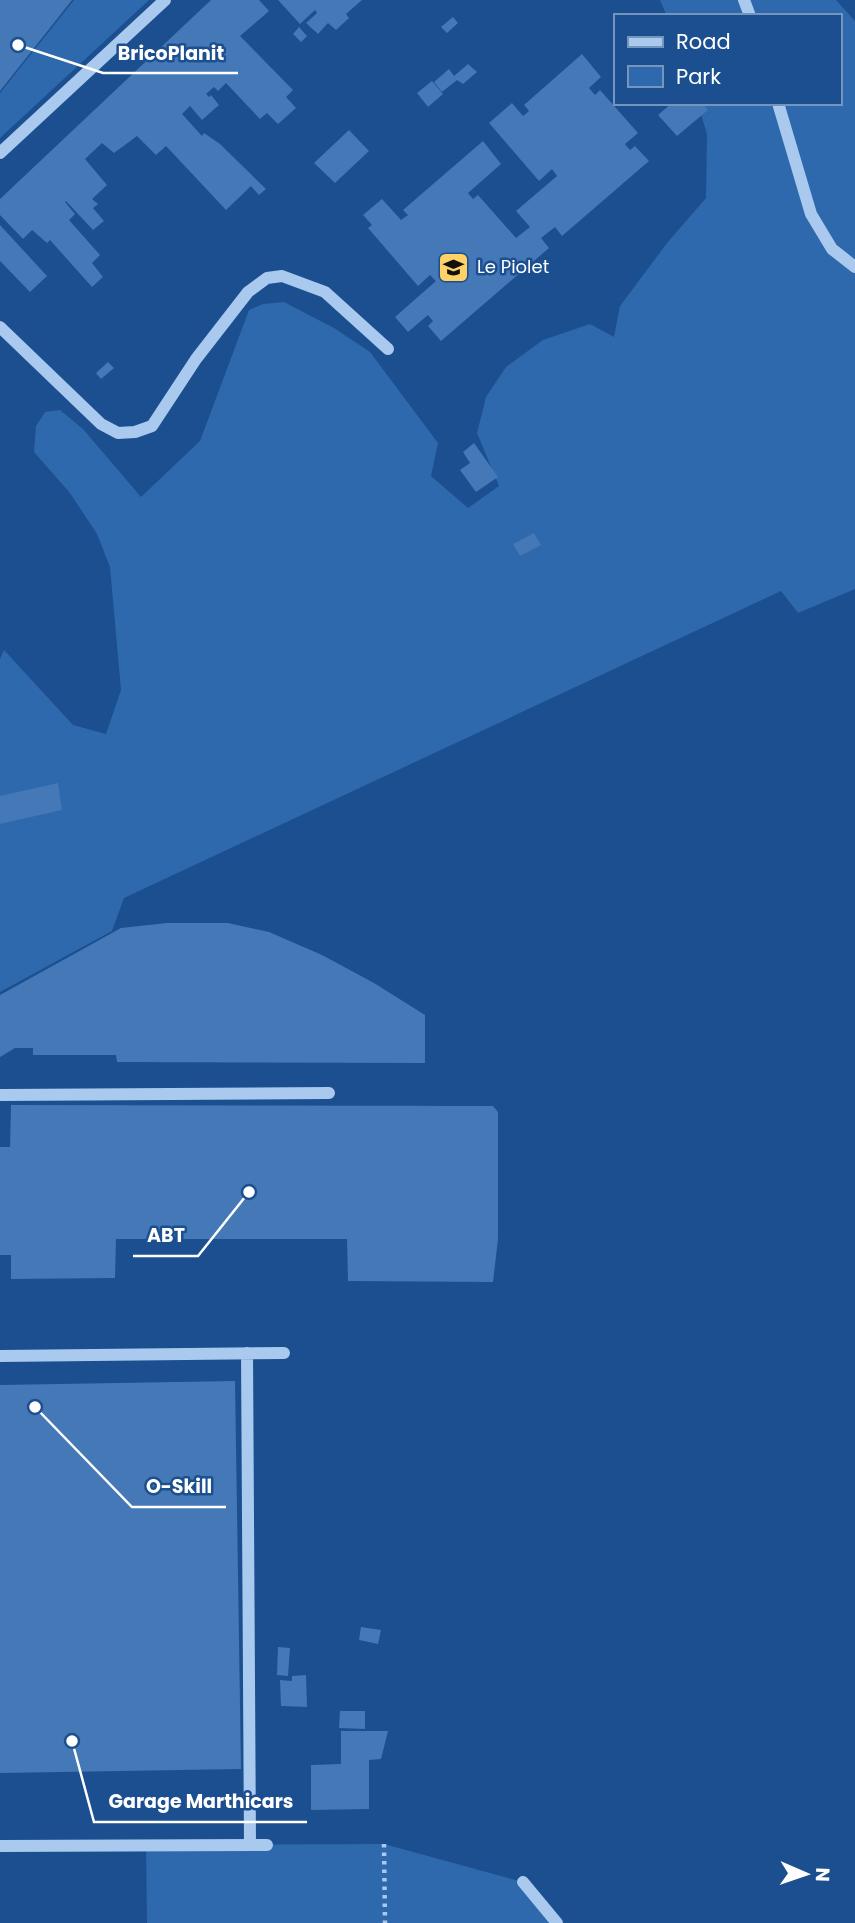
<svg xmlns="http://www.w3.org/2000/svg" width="855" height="1923" font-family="Poppins,sans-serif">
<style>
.green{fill:#2e69ad}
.building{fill:#4478b7}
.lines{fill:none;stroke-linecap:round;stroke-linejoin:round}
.path{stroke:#a9c9ee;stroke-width:4.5;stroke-dasharray:3.5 5;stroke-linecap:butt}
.minor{stroke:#a9c9ee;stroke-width:12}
.labels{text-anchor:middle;stroke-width:5;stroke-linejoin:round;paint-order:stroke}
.poi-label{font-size:18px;fill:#fff;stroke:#1b4f8f;text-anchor:start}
.leader{fill:none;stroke:#fff;stroke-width:2.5}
.callout-dot{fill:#fff;stroke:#1b4f8f;stroke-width:2.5}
.callout-label{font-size:19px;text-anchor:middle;font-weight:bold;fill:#fff;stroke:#1b4f8f;stroke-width:5;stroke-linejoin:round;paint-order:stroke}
</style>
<rect width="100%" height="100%" fill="#1b4f8f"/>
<path class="green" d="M 74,0 L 149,0 L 0,138 L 0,93 Z
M 660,0 L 836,0 L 855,21 L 855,589 L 798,613 L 781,591 L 124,898 L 112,931 L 0,992 L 0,659 L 4,650 L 73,725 L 106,734 L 121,690 L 110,567 L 97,534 L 70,493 L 34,452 L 36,426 L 45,412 L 60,410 L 83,429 L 141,497 L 200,441 L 249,310 L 263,304 L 284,302 L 334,328 L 370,352 L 438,443 L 431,476 L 468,508 L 499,486 L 477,433 L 486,397 L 506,367 L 543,340 L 590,324 L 614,337 L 620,306 L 667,243 L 706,198 L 707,135 L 698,103 L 839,103 L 839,16 L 667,16 Z
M 384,1844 L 523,1882 L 557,1923 L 147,1923 L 146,1845 Z"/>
<path class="building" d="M 0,0 L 72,0 L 0,91 Z
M 211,0 L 259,0 L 269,11 L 240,36 L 293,90 L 286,97 L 296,108 L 278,124 L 267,113 L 260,119 L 226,83 L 218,91 L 214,87 L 206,94 L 209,97 L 211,95 L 219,105 L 202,120 L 190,106 L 182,114 L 202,136 L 204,133 L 220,144 L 266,189 L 259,195 L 251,186 L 226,210 L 166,146 L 156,155 L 137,136 L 114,153 L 102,143 L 85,159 L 107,185 L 92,199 L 98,204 L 93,208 L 104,221 L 93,230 L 66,201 L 65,202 L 75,214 L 69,220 L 100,255 L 92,263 L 103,277 L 92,287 L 50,240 L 47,243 L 32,230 L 23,239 L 0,215 L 0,199 Z
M 278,0 L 362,0 L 346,14 L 349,18 L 336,30 L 328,23 L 318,34 L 306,23 L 317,13 L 315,10 L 300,24 Z
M 453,17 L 458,23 L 447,33 L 441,27 Z
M 299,27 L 307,36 L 301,42 L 293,34 Z
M 582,54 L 601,77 L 589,88 L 595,95 L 600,90 L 638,133 L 625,144 L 630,150 L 635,146 L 649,161 L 562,236 L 555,227 L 541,238 L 549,248 L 441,341 L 428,326 L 433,321 L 428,315 L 408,332 L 395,317 L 436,281 L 430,275 L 418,286 L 368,228 L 372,225 L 363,215 L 382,199 L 401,220 L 408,215 L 403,210 L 483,141 L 501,164 L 468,193 L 473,199 L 478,195 L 516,238 L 530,227 L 516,211 L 557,176 L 552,169 L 539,181 L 489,123 L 512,103 L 523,116 L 529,111 L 524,105 Z
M 468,64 L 477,72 L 463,84 L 457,80 L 442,92 L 434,82 L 449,69 L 454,76 Z
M 432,81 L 443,94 L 428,107 L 417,93 Z
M 672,103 L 702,103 L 708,110 L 677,136 L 658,115 Z
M 349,130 L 369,151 L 335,183 L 314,163 Z
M 0,225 L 47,276 L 30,292 L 0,261 Z
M 108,362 L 114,368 L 101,379 L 96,373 Z
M 474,443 L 498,477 L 476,492 L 460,470 L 470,463 L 463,452 Z
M 534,533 L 541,545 L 520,556 L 513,544 Z
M 58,783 L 62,810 L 0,824 L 0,796 Z
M 167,923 L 228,923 L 269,932 L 322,955 L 374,983 L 425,1015 L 425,1063 L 117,1062 L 116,1055 L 33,1055 L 33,1048 L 15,1048 L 0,1057 L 0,995 L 121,928 Z
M 11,1105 L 493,1106 L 498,1112 L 498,1239 L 493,1282 L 348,1281 L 347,1239 L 116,1239 L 115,1278 L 11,1279 L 11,1255 L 0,1255 L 0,1147 L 10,1147 Z
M 235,1381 L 241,1769 L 0,1773 L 0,1385 Z
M 361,1627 L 381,1630 L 378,1644 L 359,1640 Z
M 278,1647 L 290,1648 L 288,1676 L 277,1675 Z
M 306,1675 L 307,1707 L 281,1706 L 280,1680 L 292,1681 L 292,1676 Z
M 340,1711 L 365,1711 L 365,1729 L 339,1728 Z
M 341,1731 L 388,1731 L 381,1759 L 369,1760 L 369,1809 L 311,1810 L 311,1765 L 341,1764 Z"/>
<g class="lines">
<path class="path" d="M 384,1844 L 385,1923"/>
<path class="minor" d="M 744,0 L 750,16
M 778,103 L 811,214 L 832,249 L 855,267
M 0,153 L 165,0
M 0,327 L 101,424 L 118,433 L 135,432 L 152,426 L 196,359 L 248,292 L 267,278 L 282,276 L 325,292 L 388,349
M 0,1095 L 329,1093
M 247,1353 L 250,1845
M 0,1356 L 284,1353
M 0,1846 L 267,1845
M 523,1882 L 557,1923"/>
</g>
<defs>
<symbol id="school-square" viewBox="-11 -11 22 22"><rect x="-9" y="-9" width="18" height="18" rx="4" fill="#ffd166" stroke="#1b4f8f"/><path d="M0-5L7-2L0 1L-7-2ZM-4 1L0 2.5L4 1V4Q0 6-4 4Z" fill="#111"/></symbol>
</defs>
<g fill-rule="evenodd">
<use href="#school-square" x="436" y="250" width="35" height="35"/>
</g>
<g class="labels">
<g class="poi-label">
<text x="477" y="273">Le Piolet</text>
</g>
</g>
<path class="leader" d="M18 45L103 73H238M249 1192L198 1256H133M35 1407L132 1507H226M72 1741L94 1822H307"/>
<g class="callout-dot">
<circle cx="18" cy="45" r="7"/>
<circle cx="249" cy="1192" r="7"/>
<circle cx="35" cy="1407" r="7"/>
<circle cx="72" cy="1741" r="7"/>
</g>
<g class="callout-label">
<text x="171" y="60">BricoPlanit</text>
<text x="166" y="1242">ABT</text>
<text x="179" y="1493">O-Skill</text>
<text x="201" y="1808">Garage Marthicars</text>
</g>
<rect x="614" y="14" width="228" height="91" fill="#1b4f8f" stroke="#7695bc" stroke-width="2"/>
<rect x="628" y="37" width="35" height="10" fill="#a9c9ee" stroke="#7695bc" stroke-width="2"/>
<text x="676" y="49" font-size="21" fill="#ffffff">Road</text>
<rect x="628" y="66" width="35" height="21" fill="#2e69ad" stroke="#7695bc" stroke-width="2"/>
<text x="676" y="84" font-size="21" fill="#ffffff">Park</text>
<g transform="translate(806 1874) rotate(92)" stroke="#1b4f8f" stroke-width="5" paint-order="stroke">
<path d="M0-5L12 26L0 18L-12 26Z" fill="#ffffff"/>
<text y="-10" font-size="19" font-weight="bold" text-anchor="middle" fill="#ffffff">N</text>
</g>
</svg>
